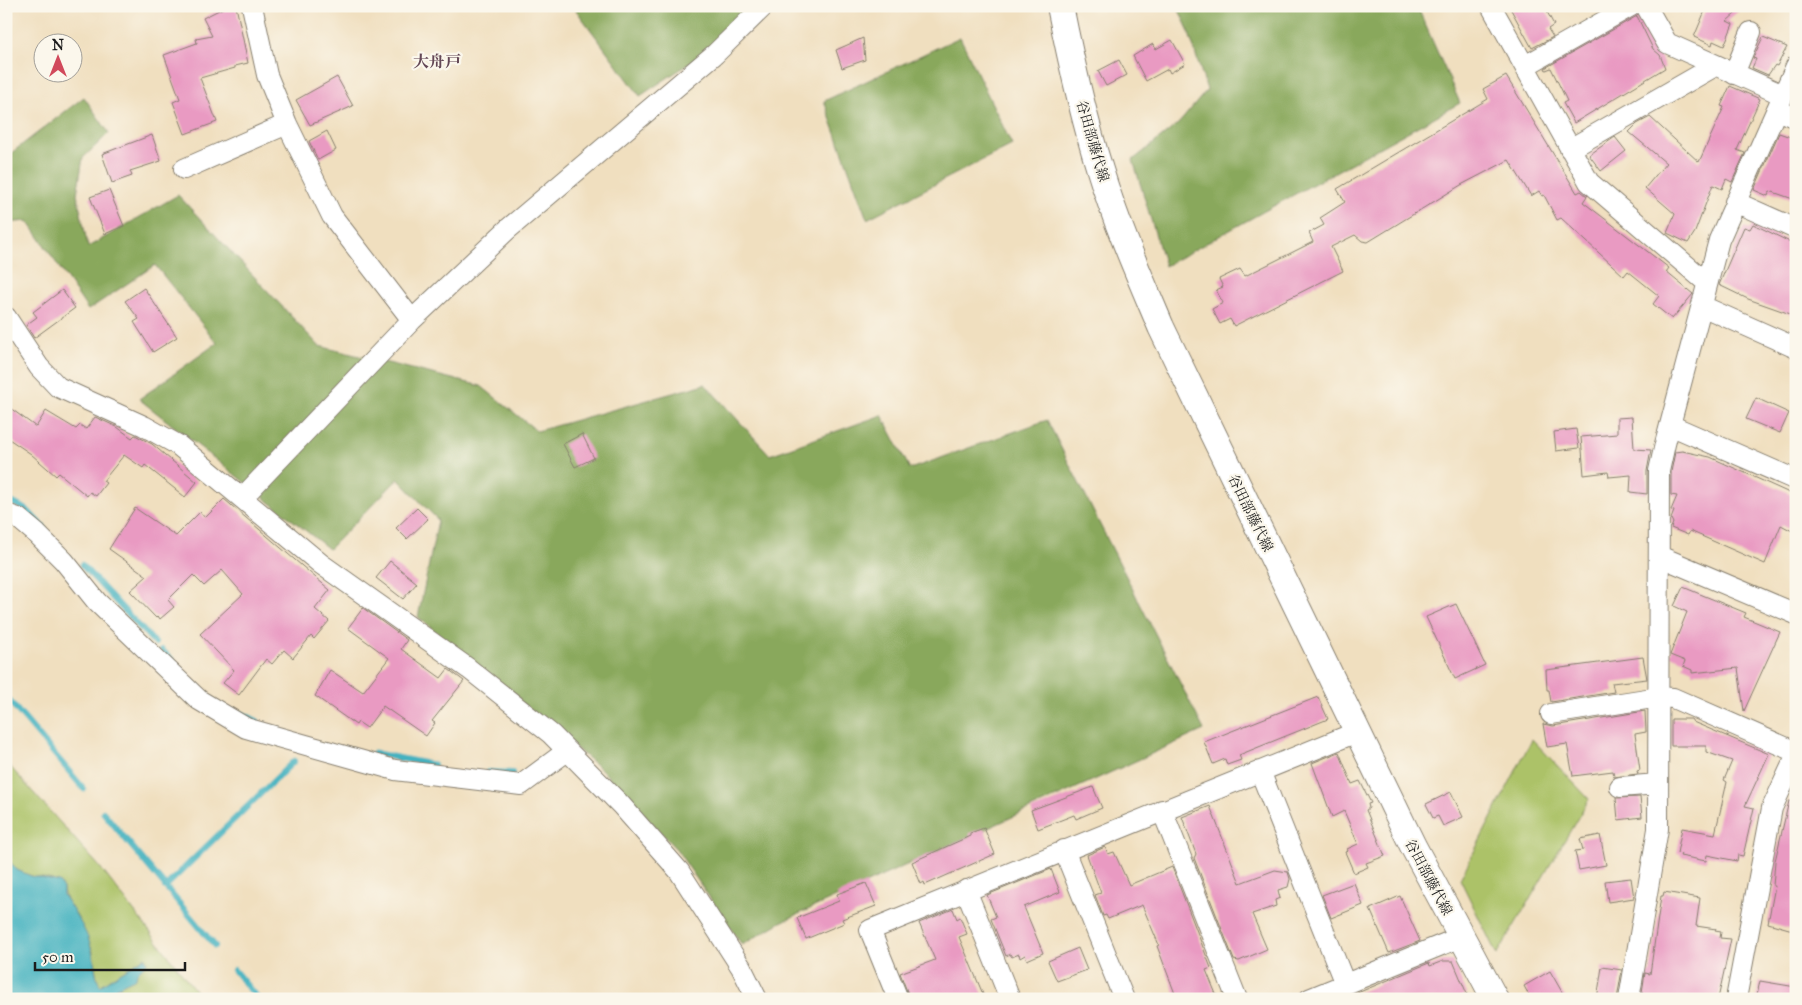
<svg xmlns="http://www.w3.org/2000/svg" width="1802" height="1005" font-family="'IM FELL Great Primer','Noto Serif JP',serif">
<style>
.green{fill:#acc267;stroke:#646f42}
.forest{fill:#89a85c;stroke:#52623c}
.water{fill:#44b2c0;stroke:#30676e}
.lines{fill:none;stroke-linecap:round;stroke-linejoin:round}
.stream{stroke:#44b2c0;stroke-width:6}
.building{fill:#e99ac2}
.minor-casing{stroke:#867e6e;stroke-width:22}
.major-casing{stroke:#867e6e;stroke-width:28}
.minor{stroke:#fff;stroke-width:20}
.major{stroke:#fff;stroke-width:26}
.labels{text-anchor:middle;stroke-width:4.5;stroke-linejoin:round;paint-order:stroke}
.street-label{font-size:14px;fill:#1c1c1c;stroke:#fbf7ec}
.quarter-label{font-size:16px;font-weight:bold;fill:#644856;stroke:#fbf7ec}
</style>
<rect width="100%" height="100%" fill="#fbf7ec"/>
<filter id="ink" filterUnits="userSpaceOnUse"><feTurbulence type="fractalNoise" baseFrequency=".02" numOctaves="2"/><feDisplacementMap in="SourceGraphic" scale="10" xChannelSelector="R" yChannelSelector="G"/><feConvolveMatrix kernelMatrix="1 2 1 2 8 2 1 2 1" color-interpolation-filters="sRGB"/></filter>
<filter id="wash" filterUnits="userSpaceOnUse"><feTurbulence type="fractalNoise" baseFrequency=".0096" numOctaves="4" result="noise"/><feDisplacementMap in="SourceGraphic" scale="20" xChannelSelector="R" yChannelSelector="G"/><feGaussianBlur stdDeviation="1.12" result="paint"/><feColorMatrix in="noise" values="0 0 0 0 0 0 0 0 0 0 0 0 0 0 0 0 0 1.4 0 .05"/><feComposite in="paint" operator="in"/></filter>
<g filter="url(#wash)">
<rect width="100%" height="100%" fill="#f0dfbf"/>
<path class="green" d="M 1532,739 L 1589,799 L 1497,955 L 1460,879 Z
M 6,762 L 99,866 L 202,999 L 106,999 L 147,963 L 145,957 L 100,986 C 95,975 95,964 93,952 C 88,934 63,902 63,888 L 53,880 L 31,876 L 17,870 L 6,857 Z"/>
<path class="forest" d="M 573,6 L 753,6 L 708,51 L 640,96 Z
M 1177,6 L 1417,6 L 1460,103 L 1165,266 L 1133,160 L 1179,123 L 1207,90 L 1187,27 Z
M 960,37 L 1012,145 L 867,219 L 824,101 Z
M 84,97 L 109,133 L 83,158 L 77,194 L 88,247 L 178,195 L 319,346 L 481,386 L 537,431 L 705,384 L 770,455 L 882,415 L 910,469 L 1047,420 L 1204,730 L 781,922 L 742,945 L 677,850 L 601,769 L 418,617 L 438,520 L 398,479 L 329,549 L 139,399 L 217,343 L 155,265 L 88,310 L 28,221 L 6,223 L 6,157 Z"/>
<path class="water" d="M 6,857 L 17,870 L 31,876 L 59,882 L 63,888 L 63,895 C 74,912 88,931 92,951 C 95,964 95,974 100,986 L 145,957 L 147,963 L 137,973 L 136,978 L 117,987 L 106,999 L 6,999 Z"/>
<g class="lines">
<path class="stream" d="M 9,501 L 27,510 L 44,528
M 82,565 L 155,643
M 162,650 L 172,660
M 6,697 L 84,789
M 240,713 L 257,721
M 374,753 L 434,765
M 488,772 L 512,773
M 103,812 L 215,946
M 165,887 L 294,761
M 234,970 L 258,999"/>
</g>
<g id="blocks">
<path class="building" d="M 227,6 L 236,6 L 248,63 L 235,66 L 235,68 L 200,78 L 217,122 L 185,134 L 173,102 L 180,99 L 164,55 L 197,43 L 196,39 L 212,36 L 203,18 Z
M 1509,6 L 1544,6 L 1554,25 L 1548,29 L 1553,37 L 1532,48 Z
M 1707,6 L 1744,6 L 1727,21 L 1733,24 L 1724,46 L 1713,41 L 1712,45 L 1694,37 Z
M 1637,16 L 1653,49 L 1660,55 L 1665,68 L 1574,123 L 1563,103 L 1567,101 L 1551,68 L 1546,70 L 1545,68 Z
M 1763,37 L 1787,47 L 1777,66 L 1775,65 L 1768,75 L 1752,68 L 1756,59 L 1753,58 Z
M 863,38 L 865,60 L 842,68 L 836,50 Z
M 1172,40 L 1185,64 L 1170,73 L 1168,69 L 1146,81 L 1133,56 L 1153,44 L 1156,49 Z
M 1119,60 L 1127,75 L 1106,86 L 1098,71 Z
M 1506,76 L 1577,193 L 1581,191 L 1587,196 L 1583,202 L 1669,268 L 1666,272 L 1693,294 L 1672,319 L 1653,304 L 1659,296 L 1628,271 L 1624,276 L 1561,218 L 1557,220 L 1544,195 L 1542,196 L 1539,191 L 1531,196 L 1509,160 L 1461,185 L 1368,242 L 1362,241 L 1355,235 L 1331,247 L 1343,271 L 1234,326 L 1230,319 L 1220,324 L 1212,309 L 1223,303 L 1216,290 L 1223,287 L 1219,279 L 1240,269 L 1245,276 L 1313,242 L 1309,233 L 1324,225 L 1320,218 L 1345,202 L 1337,189 L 1488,99 L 1483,89 Z
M 337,77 L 353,106 L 310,125 L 296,100 Z
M 1730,86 L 1760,99 L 1737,150 L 1745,153 L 1732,182 L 1726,179 L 1722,189 L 1713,185 L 1712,187 L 1695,232 L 1688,243 L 1667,233 L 1675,214 L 1645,188 L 1666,163 L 1629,132 L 1637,124 L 1650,117 L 1699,162 L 1724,107 L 1721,106 Z
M 327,131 L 336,150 L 318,160 L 309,141 Z
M 1779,133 L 1796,139 L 1796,200 L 1770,191 L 1768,196 L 1754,190 Z
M 152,135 L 161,161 L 130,171 L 132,176 L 112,183 L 102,154 Z
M 1615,137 L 1626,151 L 1601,171 L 1589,155 Z
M 109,190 L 124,226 L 105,234 L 90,197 Z
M 1753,224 L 1796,245 L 1796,316 L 1748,299 L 1719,285 L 1744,227 L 1750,229 Z
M 144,288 L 177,337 L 153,352 L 134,322 L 139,319 L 125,301 Z
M 62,290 L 75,308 L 34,338 L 26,325 L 37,317 L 33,312 Z
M 1756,398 L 1789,413 L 1780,433 L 1746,419 Z
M 6,405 L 36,427 L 46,411 L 76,429 L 80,425 L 86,429 L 95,417 L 117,427 L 132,438 L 135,435 L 152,444 L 197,482 L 185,497 L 145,465 L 143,468 L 124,455 L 103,481 L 106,483 L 96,496 L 90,492 L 87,496 L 59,473 L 56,476 L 31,454 L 6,437 Z
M 1632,417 L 1634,449 L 1651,450 L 1647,471 L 1647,494 L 1630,492 L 1631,475 L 1609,477 L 1608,472 L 1584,475 L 1581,437 L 1617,434 L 1617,418 Z
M 1576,429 L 1579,448 L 1556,451 L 1554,432 Z
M 582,434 L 594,458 L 575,467 L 563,444 Z
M 1682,451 L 1710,457 L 1796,496 L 1796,533 L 1781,525 L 1765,564 L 1690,531 L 1688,535 L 1671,528 L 1673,523 L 1671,519 L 1674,511 L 1671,510 L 1677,496 L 1671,495 L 1671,472 L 1675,452 Z
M 224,499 L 330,590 L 315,609 L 329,621 L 314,639 L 311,636 L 293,658 L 284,650 L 272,664 L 266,659 L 239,695 L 223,683 L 234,670 L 200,634 L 243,594 L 222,570 L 204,586 L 193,575 L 168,600 L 174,607 L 160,619 L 158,616 L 156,618 L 130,591 L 147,576 L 109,549 L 135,508 L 176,536 L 200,512 L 205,518 Z
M 417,508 L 428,519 L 407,539 L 396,528 Z
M 390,561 L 417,583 L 403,599 L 376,578 Z
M 1683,587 L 1746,613 L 1744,617 L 1780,632 L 1744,711 L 1738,668 L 1692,673 L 1692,670 L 1683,666 L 1685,661 L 1670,655 L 1687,612 L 1674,606 Z
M 1456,604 L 1485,665 L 1455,679 L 1426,617 Z
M 363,608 L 407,640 L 401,649 L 441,678 L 448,669 L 464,681 L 432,721 L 435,723 L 426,736 L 383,706 L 367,728 L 358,722 L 356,725 L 315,696 L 330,670 L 363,692 L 389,658 L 348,628 Z
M 1643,657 L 1647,679 L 1612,683 L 1614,692 L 1551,702 L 1549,690 L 1547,690 L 1546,670 Z
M 1318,697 L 1328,719 L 1239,755 L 1241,760 L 1227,765 L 1225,759 L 1213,764 L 1204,742 Z
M 1645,711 L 1646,732 L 1635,734 L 1640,770 L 1637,771 L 1638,774 L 1614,777 L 1613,771 L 1573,776 L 1567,744 L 1547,747 L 1543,724 L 1553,726 Z
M 1671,719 L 1691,719 L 1693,722 L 1769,754 L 1745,806 L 1754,808 L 1743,856 L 1738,855 L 1737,861 L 1707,855 L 1706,861 L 1680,856 L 1681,854 L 1677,853 L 1682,828 L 1715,834 L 1727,782 L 1724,780 L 1732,761 L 1706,752 L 1706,746 L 1671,746 Z
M 1339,752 L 1352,784 L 1360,781 L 1371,803 L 1368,804 L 1369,808 L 1366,810 L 1385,856 L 1366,863 L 1368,867 L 1354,873 L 1345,852 L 1348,851 L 1347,849 L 1358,844 L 1344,811 L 1332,817 L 1312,763 Z
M 1093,787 L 1102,808 L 1076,819 L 1074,815 L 1038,829 L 1031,810 Z
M 1451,792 L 1463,817 L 1443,826 L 1438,816 L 1433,818 L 1426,804 Z
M 1640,797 L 1642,817 L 1618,820 L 1616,798 Z
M 1789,801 L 1796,802 L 1796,931 L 1768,923 L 1775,886 L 1773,886 L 1775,861 Z
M 1210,806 L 1240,883 L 1275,870 L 1288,872 L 1290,879 L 1288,887 L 1278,890 L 1280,898 L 1275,900 L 1276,906 L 1252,914 L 1267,949 L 1239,961 L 1234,960 L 1194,858 L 1196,854 L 1182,817 Z
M 984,828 L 995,854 L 925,885 L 924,882 L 921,884 L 912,862 L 970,836 L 970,833 Z
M 1600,835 L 1606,865 L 1579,870 L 1575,851 L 1583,850 L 1580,839 Z
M 1105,847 L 1108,854 L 1114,852 L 1129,885 L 1172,867 L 1211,968 L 1206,970 L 1218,999 L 1177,999 L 1157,946 L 1159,945 L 1142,905 L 1108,919 L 1106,915 L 1103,916 L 1095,895 L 1101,893 L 1087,855 Z
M 1051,869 L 1060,892 L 1024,907 L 1043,953 L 1027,960 L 1025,955 L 1020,958 L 1019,954 L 1012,957 L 1010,954 L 1006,956 L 991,919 L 996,917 L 987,895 Z
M 1631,878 L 1634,898 L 1608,902 L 1605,881 Z
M 866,883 L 876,906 L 842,919 L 844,923 L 806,939 L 797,918 L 839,901 L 837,894 Z
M 1354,883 L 1363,905 L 1331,918 L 1322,895 Z
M 1664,892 L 1700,898 L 1696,926 L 1716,929 L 1715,931 L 1721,932 L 1720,938 L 1731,939 L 1718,999 L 1641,999 L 1645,973 L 1650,974 L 1661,896 L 1663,896 Z
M 1400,896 L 1420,941 L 1389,953 L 1370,909 Z
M 953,909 L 957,919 L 960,917 L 967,934 L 959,937 L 985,999 L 910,999 L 900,973 L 935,960 L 919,923 Z
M 1078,948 L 1087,970 L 1057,981 L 1048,961 Z
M 1443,961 L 1453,961 L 1467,994 L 1456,999 L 1343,999 L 1429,963 L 1430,966 Z
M 1602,967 L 1622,970 L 1617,999 L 1597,999 Z
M 1550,971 L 1566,999 L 1531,999 L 1524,986 Z
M 1760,981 L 1796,987 L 1796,999 L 1756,999 Z"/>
</g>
</g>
<g filter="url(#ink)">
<use href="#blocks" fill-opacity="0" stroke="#867e6e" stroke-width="1"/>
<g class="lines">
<defs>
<path id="minor" d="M 252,6 L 267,75 L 287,124 L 332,216 L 412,320
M 1491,6 L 1589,182 L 1706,282
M 1646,6 L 1667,43 L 1783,95
M 1525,66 L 1631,6
M 1734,74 L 1751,32
M 1777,110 L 1796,118
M 1570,149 L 1715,66
M 184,169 L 287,124
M 1735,202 L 1796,229
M 1702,306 L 1796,348
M 6,317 L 39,367 L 58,387 L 144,426 L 178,445 L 321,564 L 469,669 L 551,734 L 621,805 L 679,871 L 741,967 L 757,999
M 1670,425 L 1796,480
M 243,497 L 412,320 L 508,229 L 715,54 L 764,6
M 6,514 L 18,518 L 37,534 L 64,561 L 97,602 L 199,700 L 246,728 L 395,770 L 521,785 L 567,751
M 1659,556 L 1796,614
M 1551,714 L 1659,697 L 1673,698 L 1796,752
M 1260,771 L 1345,984
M 1620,787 L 1658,784
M 1162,810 L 1237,999
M 1064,850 L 1124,999
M 966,890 L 1010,999
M 898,999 L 870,930 L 1357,732
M 1309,999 L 1461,937
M 1629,999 L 1658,829 L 1659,471 L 1665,444 L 1719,240 L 1796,66
M 1736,999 L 1772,808 L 1796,756"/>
<path id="major" d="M 1060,6 C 1071,61 1083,116 1100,170 C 1116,223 1139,275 1161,327 L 1413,846 L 1495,999"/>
</defs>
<use href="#minor" class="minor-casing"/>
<use href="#major" class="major-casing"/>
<use href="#minor" class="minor"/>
<use href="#major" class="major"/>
</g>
</g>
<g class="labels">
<g class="street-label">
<text transform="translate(1093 141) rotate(74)" y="5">谷田部藤代線</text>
<text transform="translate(1251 513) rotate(64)" y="5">谷田部藤代線</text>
<text transform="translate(1429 877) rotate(62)" y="5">谷田部藤代線</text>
</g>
<g class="quarter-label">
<text x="437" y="67">大舟戸</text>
</g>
</g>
<rect width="1802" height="1005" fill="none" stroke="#fbf7ec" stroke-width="25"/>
<g transform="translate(58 58)"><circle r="24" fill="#fbf7ec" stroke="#a29f99"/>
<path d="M0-4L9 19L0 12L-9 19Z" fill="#d1495b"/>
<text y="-8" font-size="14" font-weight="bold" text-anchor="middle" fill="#1c1c1c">N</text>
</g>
<path d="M35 962v8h150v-8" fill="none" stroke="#1c1c1c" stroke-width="2.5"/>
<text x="42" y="962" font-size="15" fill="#1c1c1c" stroke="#fbf7ec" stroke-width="4" paint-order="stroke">50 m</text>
</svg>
